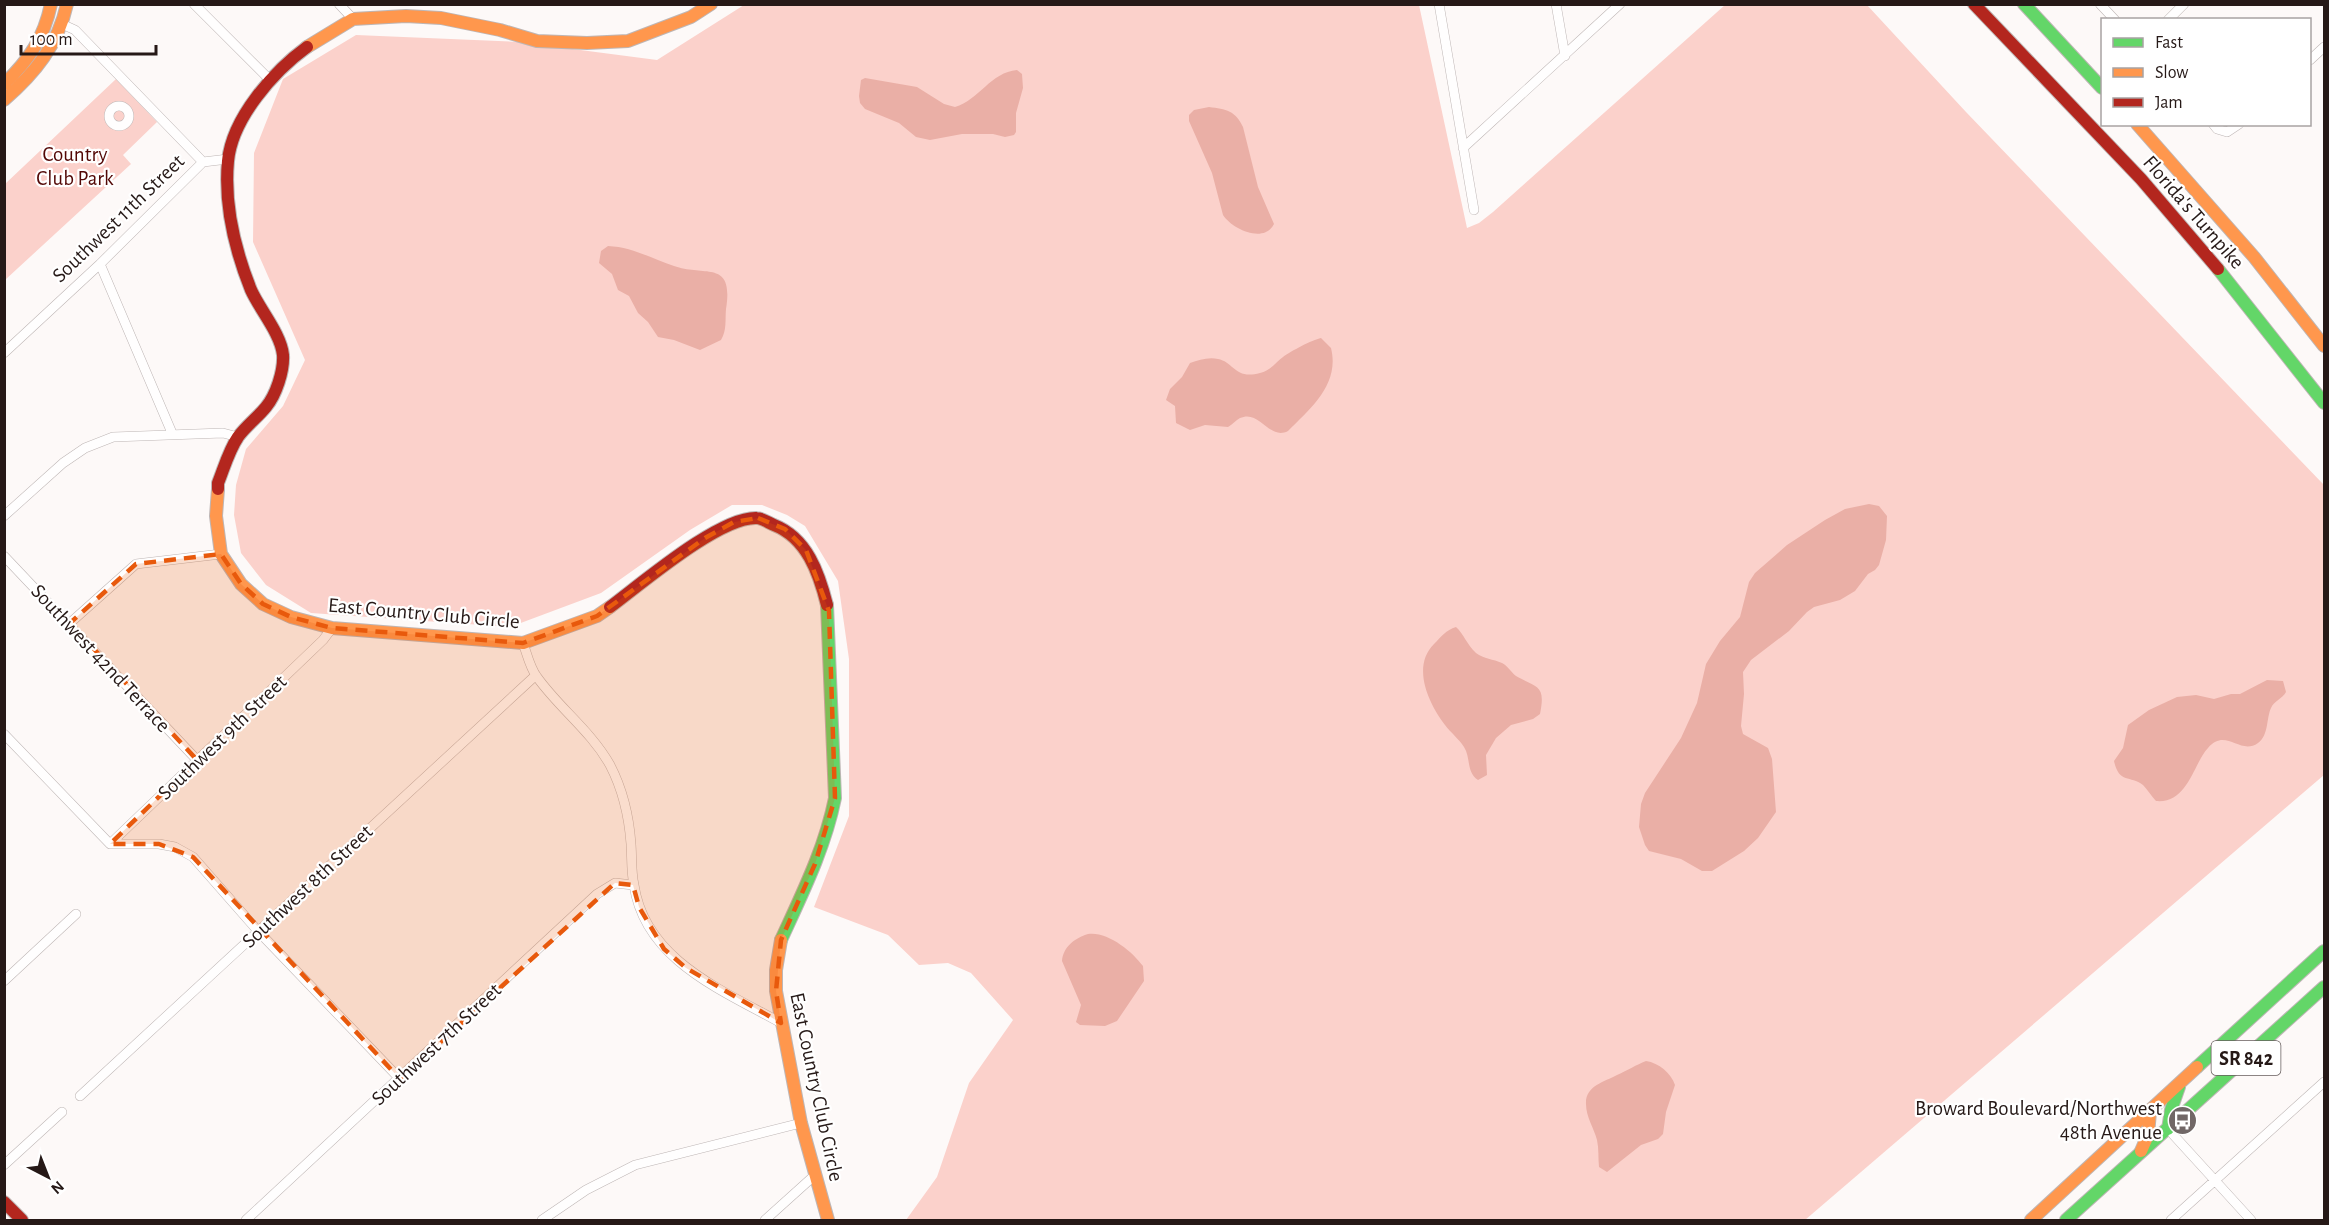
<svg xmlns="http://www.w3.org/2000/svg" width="2329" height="1225" font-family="'Alegreya Sans',sans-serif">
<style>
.green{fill:#fbd1cb}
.water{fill:#eaafa6}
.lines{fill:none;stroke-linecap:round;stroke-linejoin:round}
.street-casing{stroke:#beb6b5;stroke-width:10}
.fast-casing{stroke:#beb6b5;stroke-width:14}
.slow-casing{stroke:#beb6b5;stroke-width:14}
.jam-casing{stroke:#beb6b5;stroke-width:14}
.street{stroke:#fffefe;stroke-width:9}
.fast{stroke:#63d668;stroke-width:12}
.slow{stroke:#ff974d;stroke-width:12}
.jam{stroke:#b3261e;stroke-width:12}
.marked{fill:#e8590c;fill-opacity:0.2;stroke:#e8590c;stroke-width:4.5;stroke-dasharray:12 8;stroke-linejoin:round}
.labels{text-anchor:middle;stroke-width:4.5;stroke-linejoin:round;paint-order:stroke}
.shield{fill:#fff;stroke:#675e5d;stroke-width:1.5}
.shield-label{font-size:20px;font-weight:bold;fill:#261917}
.park-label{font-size:21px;fill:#520705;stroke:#fff}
.street-label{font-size:21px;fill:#261917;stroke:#fff}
.poi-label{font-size:21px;fill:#261917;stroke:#fff;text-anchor:end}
</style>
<rect width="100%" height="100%" fill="#fdf9f8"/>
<path class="green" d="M 744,5 L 1419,5 L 1467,228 L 1479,223 L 1493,212 L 1725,5 L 1867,5 L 1966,112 L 2324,485 L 2324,775 L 1805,1220 L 906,1220 L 937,1177 L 969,1083 L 1013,1020 L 971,973 L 948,963 L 919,965 L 888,935 L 814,907 L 849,816 L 849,659 L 838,581 L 805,526 L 787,515 L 762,505 L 732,505 L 690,530 L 601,593 L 510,627 L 311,613 L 266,585 L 241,553 L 234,515 L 236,485 L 246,449 L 283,406 L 305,360 L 253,242 L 254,153 L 283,79 L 356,35 L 519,42 L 657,60 Z
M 116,79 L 157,122 L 123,155 L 131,164 L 5,280 L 5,184 Z"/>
<path class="water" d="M 1017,70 L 1022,74 L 1023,88 L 1016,113 L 1016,132 L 1014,135 L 1005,137 L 993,134 L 962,134 L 930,140 L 916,137 L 899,123 L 865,109 L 860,103 L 859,96 L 861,80 L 865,78 L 917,87 L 944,104 L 955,107 C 979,100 991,72 1017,70 Z
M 1209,107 C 1226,109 1236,111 1243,127 L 1258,187 L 1274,224 C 1264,244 1232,229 1223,215 L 1212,173 L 1189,121 L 1189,115 L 1194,110 Z
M 608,246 C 632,247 653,259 674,266 C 705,277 734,259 726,309 C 725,320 727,330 721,340 L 700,350 L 674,340 L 658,337 L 648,322 L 638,313 L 629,296 L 618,290 L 612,274 L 599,263 L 601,251 Z
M 1321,338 L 1331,348 C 1340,384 1311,408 1288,431 C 1269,441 1260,409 1240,418 C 1236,420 1232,425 1228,427 L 1205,425 L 1190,430 L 1176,423 L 1175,406 L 1166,400 L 1170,389 L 1182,377 L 1190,363 C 1199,360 1208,357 1218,359 C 1234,362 1235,380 1260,373 C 1270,371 1275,363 1283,357 C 1291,351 1312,340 1321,338 Z
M 1869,504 L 1879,506 L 1887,516 L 1886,540 L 1879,565 L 1875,570 L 1868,574 L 1855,591 L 1840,600 L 1814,607 L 1807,612 L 1789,631 L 1751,660 L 1743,672 L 1744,694 L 1741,726 L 1743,734 L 1768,748 L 1772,759 L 1776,812 L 1758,838 L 1744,851 L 1712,871 L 1702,871 L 1681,859 L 1649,851 L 1645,845 L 1639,827 L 1641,804 L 1645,793 L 1681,738 L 1697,703 L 1706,664 L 1720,641 L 1740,617 L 1749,582 L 1755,573 L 1787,545 L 1825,520 L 1845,509 Z
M 1456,627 C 1464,634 1467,645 1476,653 C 1484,659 1493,659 1502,663 C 1508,666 1511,672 1516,676 C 1537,688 1546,684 1540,714 L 1533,719 L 1511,725 L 1496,738 L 1486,755 L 1487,775 L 1478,780 C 1466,772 1471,758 1464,747 C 1459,739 1451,733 1445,725 C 1429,704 1411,667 1434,644 C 1441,637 1446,630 1456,627 Z
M 2267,680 L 2283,681 L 2286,692 C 2282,699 2274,701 2271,708 C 2266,719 2269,735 2258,743 C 2240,756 2226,727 2208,748 C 2193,764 2188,804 2156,801 C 2151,796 2148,790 2143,785 C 2130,775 2119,784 2114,761 L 2123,748 L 2128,725 L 2149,710 L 2177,697 L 2196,695 L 2214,699 L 2231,694 L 2240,694 Z
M 1088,934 C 1107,931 1132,951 1143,966 L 1144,981 L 1117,1021 L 1105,1026 L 1080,1025 L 1076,1022 L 1081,1005 L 1062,961 C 1063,947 1075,938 1088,934 Z
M 1646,1061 C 1659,1063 1671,1073 1675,1085 L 1666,1112 L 1663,1134 L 1658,1139 L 1641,1145 L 1607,1172 L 1599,1167 C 1598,1158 1599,1149 1597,1140 C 1594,1128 1586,1117 1586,1104 C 1585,1086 1604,1082 1617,1075 C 1628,1070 1636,1065 1646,1061 Z"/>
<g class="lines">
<defs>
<path id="street" d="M 194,4 L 269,79
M 339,4 L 353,19
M 1439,4 L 1474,210
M 1556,4 L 1565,56
M 2100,4 L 2115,20
M 2168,20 L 2184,4
M 64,25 L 75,30 L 203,162
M 2310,60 L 2324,47
M109 116a10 10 0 1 1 20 0a10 10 0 1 1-20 0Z
M 2213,124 L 2217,129 L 2227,132 L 2239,124
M 1463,148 L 1620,4
M 100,264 L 172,433
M 4,353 L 100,264 L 203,162 L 228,159
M 4,516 L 63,463 L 85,448 L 113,437 L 223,433 L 238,437
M 4,556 L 197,760
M 70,623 L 136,564 L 221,554
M 523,643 C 527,654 530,668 537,677 C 559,708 591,731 610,765 C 623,790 629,816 631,844 C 632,857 631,872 634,885 C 645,960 722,990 781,1023
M 4,734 L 110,844 L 159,844 L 175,847 L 193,857 L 258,931 L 400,1079
M 110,844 L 323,640 L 332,628
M 4,981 L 76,914
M 80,1096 L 535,676
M 2168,1129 L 2251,1220
M 4,1165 L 62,1112
M 246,1220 L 597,894 L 615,883 L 633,885
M 542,1220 L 586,1190 L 635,1165 L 801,1123
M 765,1220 L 815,1175
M 2171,1220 L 2324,1082"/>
<path id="fast" d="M 2024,4 L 2102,88
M 2218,269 L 2324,403
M 781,940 C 802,894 825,848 835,798 L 827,605
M 2197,1067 L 2324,951
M 2168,1129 L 2171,1110 L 2179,1087
M 2066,1220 L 2324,987"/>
<path id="slow" d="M 307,47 L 353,19 L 406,16 L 441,18 L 500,30 L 537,41 L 587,43 L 628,41 L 691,17 L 711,4
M 4,84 C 29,60 44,38 51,4
M 4,100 C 35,73 58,45 67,4
M 2137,124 L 2254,257 L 2324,346
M 218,489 L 216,516 L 221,554 L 241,584 L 263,604 L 291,617 L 332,628 L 523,643 L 597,616 L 610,607
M 781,940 L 776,970 L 776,991 L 801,1123 L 828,1220
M 2141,1151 L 2148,1135 L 2150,1112
M 2031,1220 L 2197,1067"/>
<path id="jam" d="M 1974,4 L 2141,179 L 2218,269
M 218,489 L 218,483 C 224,468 229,450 238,437 C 246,426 258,417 266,407 C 276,395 284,371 283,355 C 281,334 260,310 251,290 C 235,250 224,204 228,161 C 232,118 274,71 307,47
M 610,607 C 641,584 720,516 757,518 C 762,518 769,523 774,525 C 807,538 819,573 827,605
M 4,1202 L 22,1220"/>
</defs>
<use href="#street" class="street-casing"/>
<use href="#fast" class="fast-casing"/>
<use href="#slow" class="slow-casing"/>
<use href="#jam" class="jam-casing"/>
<use href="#street" class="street"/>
<use href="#fast" class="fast"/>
<use href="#slow" class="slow"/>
<use href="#jam" class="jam"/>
</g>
<path class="marked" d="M 758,518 L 785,529 L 806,550 L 829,611 L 835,798 L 815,864 L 781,940 L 776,991 L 781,1023 L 686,968 L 664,949 L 639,907 L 633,885 L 615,883 L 400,1079 L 193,857 L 159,844 L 110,844 L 197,760 L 70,623 L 136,564 L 221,554 L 241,584 L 263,604 L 291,617 L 332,628 L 523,643 L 597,616 L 705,538 L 734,522 Z"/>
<defs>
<symbol id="bus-disc" viewBox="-11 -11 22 22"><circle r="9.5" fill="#716766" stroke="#fff"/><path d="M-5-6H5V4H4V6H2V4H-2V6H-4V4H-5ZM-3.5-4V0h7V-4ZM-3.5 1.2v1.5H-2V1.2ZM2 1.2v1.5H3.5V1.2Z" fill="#fff"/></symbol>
</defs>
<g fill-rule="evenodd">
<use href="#bus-disc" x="2166" y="1104" width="33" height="33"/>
</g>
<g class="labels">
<rect class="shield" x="2211.5" y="1041" width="69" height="34" rx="4.5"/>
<g class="shield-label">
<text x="2246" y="1065">SR 842</text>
</g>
<g class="park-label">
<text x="75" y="161">Country<tspan x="75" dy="24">Club Park</tspan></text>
</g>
<g class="street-label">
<text transform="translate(2194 212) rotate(49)" y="7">Florida's Turnpike</text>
<text transform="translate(118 218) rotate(-44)" y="7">Southwest 11th Street</text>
<text transform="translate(424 613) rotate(5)" y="7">East Country Club Circle</text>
<text transform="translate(101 658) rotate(47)" y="7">Southwest 42nd Terrace</text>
<text transform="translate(222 737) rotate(-44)" y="7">Southwest 9th Street</text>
<text transform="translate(307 886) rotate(-43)" y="7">Southwest 8th Street</text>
<text transform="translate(436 1044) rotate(-43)" y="7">Southwest 7th Street</text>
<text transform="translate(817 1087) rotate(78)" y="7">East Country Club Circle</text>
</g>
<g class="poi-label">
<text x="2162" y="1115">Broward Boulevard/Northwest<tspan x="2162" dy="24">48th Avenue</tspan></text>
</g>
</g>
<rect width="2329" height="1225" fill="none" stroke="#261917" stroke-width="12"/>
<rect x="2101" y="18" width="210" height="108" fill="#ffffff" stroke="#a8a3a2" stroke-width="1.5"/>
<rect x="2113" y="38" width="30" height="9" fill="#63d668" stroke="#a8a3a2" stroke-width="1.5"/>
<text x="2155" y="48" font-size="18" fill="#261917">Fast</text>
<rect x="2113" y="68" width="30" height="9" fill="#ff974d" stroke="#a8a3a2" stroke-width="1.5"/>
<text x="2155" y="78" font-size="18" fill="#261917">Slow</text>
<rect x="2113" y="98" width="30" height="9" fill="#b3261e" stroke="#a8a3a2" stroke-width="1.5"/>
<text x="2155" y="108" font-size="18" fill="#261917">Jam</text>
<g transform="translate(48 1177) rotate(138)" stroke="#ffffff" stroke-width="4.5" paint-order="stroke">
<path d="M0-4.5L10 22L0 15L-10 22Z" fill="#261917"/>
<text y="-9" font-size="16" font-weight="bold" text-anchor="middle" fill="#261917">N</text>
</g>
<path d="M21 45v9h135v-9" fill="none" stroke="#261917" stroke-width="3"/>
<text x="30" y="45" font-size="18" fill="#261917" stroke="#ffffff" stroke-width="4.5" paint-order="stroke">100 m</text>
</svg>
